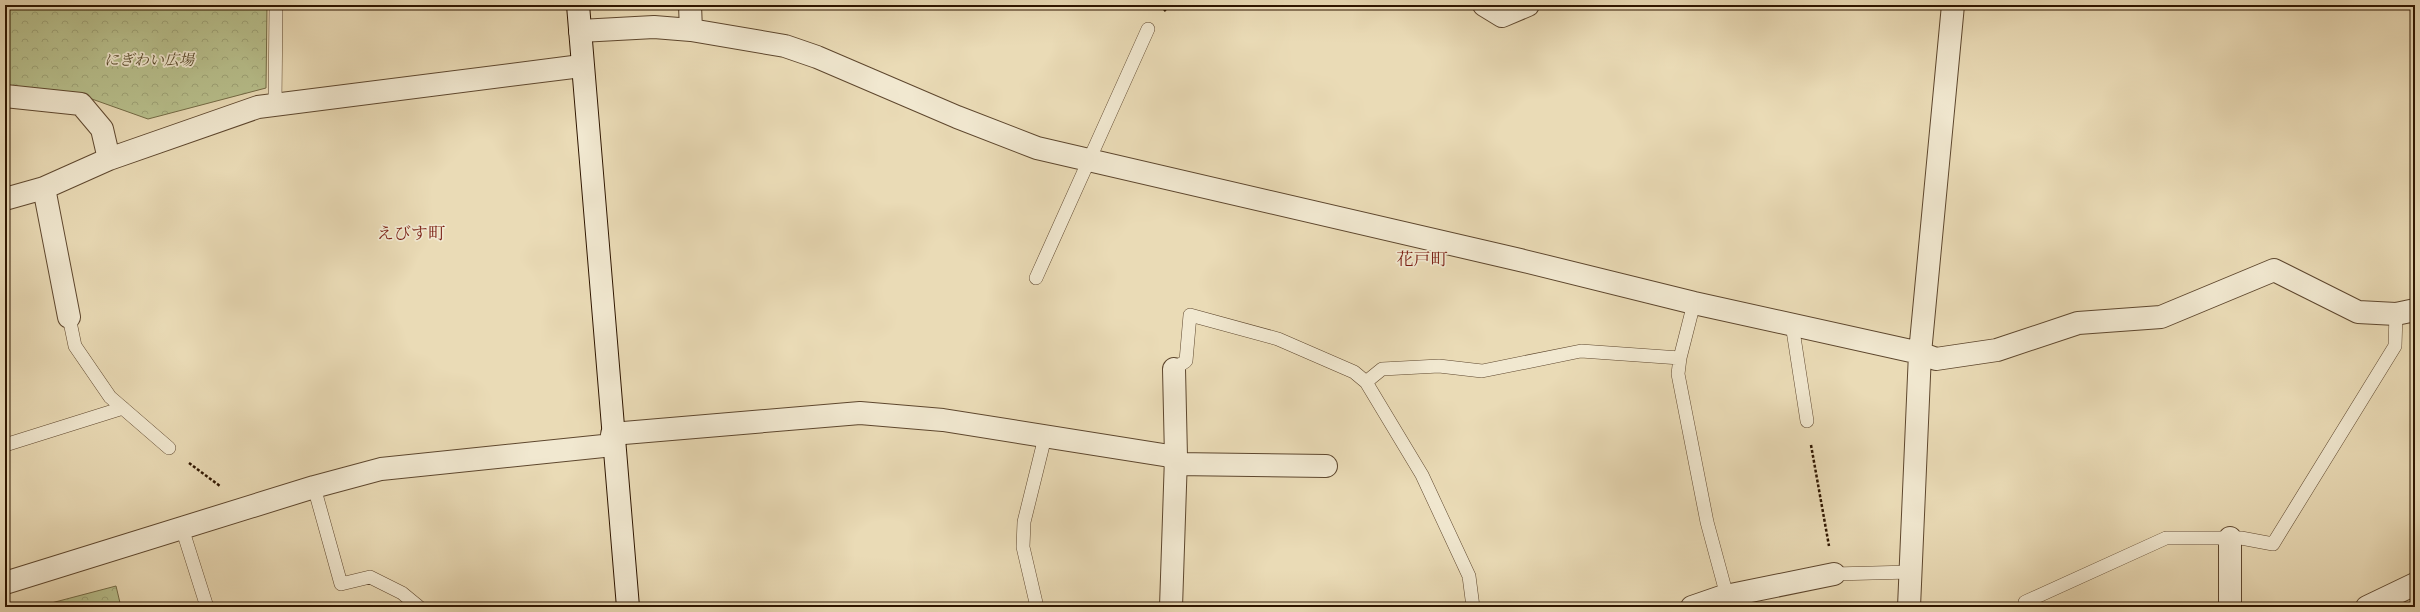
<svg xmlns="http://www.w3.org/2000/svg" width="2420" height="612" font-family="'Libre Bodoni','Noto Serif JP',serif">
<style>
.park{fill:url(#park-crowns);stroke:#746b46}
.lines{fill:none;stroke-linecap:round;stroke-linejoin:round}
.lane-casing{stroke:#5e472e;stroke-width:14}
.street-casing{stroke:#5e472e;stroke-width:24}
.secondary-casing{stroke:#2f1600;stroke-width:24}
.path{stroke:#2f1600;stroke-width:2.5;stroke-dasharray:3 2;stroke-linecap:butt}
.lane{stroke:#f1e8d0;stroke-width:13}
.street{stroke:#f1e8d0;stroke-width:22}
.secondary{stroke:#f1e8d0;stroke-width:22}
.labels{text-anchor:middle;stroke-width:3.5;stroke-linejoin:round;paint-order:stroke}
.park-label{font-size:15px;font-style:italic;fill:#58492a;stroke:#f1e8d0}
.quarter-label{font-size:17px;fill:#7a1f14;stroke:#f1e8d0}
</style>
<defs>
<pattern id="park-crowns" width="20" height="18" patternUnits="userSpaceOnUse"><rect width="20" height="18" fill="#b8c08d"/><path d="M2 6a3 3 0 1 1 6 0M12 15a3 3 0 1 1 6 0" fill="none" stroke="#9ea478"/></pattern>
</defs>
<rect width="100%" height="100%" fill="#eadbb6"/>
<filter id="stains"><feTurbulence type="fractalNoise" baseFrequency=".005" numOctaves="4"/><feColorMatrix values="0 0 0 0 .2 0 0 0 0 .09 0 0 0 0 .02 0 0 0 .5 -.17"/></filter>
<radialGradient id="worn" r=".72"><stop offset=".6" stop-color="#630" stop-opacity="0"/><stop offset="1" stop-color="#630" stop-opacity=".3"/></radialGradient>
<path class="park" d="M 5,5 L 267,5 L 266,88 L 148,119 L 89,98 L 5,88 Z
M 116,586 L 121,607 L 36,607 Z"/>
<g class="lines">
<defs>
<path id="lane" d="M 275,105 L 276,5
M 1036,278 L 1148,29
M 69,317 L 75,346 L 110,397 L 169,448
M 1792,324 L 1807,421
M 1680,358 L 1678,374 L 1707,522 L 1727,596
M 1174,369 L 1186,361 L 1190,315 L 1278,339 L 1354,372 L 1366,382 L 1422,475 L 1469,576 L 1473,607
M 1366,382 L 1382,369 L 1439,366 L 1482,371 L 1581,351 L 1680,358 L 1694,303
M 5,445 L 123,408
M 314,487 L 341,584 L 370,577 L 402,593 L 419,607
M 182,528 L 207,607
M 1834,574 L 1911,572
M 2025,602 L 2166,538 L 2241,538 L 2273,544 L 2395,346 L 2396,314
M 1037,607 L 1023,547 L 1024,522 L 1045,437"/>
<path id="street" d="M 690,5 L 691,30
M 1484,5 L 1502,16 L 1528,5
M 580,31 L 654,27 L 691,30 L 785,46 L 817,57 L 957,117 L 1037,148 L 1520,260 L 1694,303 L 1920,353 L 1936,359 L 1997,350 L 2078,323 L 2161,317 L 2274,270 L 2358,312 L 2396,314 L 2415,310
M 5,96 L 81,104 L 102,129 L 109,159
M 44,188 L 69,317
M 5,199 L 44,188 L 109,159 L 258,107 L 581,66
M 1174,369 L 1176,457
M 612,434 L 860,413 L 943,420 L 1176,457 L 1171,607
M 1175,464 L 1326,466
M 2230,538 L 2230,607
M 5,583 L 314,487 L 381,469 L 613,445
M 1692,607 L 1721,597 L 1834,574
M 1909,607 L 1920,353 L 1953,5
M 2367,607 L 2415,584"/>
<path id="secondary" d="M 578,5 L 628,607"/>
</defs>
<use href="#lane" class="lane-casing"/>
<use href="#street" class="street-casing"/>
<use href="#secondary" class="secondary-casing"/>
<path class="path" d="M 1164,11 L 1170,5
M 1811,445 L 1829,546
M 189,463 L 220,486"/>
<use href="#lane" class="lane"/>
<use href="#street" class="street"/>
<use href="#secondary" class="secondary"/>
</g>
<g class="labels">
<g class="park-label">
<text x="149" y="65">にぎわい広場</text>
</g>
<g class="quarter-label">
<text x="411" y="239">えびす町</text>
<text x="1422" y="265">花戸町</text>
</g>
</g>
<rect width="2420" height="612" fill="none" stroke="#eadbb6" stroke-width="20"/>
<rect x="6" y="6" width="2408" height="600" fill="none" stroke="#2f1600" stroke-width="2"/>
<rect x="10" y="10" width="2400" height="592" fill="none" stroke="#2f1600"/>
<rect width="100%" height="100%" filter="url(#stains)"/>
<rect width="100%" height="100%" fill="url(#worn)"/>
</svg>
